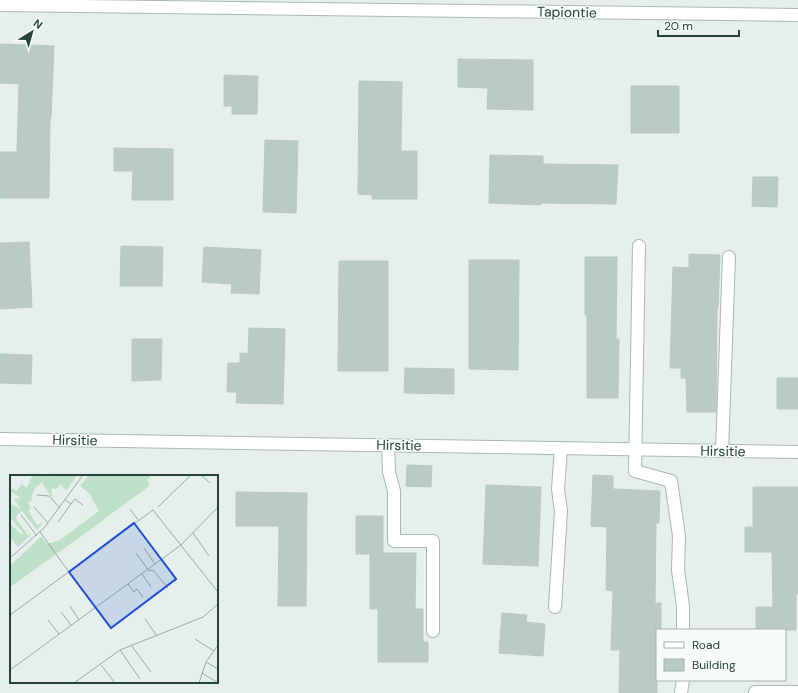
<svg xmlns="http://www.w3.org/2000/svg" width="798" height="693" font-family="'DM Sans',sans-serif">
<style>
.building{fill:#bbcac4;stroke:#b8c9c2}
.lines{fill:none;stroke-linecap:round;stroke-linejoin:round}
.service-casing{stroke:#a8b8b2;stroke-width:14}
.minor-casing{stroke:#a8b8b2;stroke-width:14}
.service{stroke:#fff;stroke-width:12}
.minor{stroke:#fff;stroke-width:12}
.labels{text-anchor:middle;stroke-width:3;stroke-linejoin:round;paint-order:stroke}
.street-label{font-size:14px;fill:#24423a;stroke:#f7fbf9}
.inset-road{fill:none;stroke:#98aaa4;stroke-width:1}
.view{fill:#1d4ed8;fill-opacity:0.15;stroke:#1d4ed8;stroke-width:2}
.inset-edge{fill:none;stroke:#24423a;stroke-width:2}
</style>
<rect width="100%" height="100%" fill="#e6efeb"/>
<path class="building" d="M 0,44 L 54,46 L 51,118 L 50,118 L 49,198 L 0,198 L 0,152 L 17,152 L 19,84 L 0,83 Z
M 458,59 L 533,60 L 533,110 L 487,109 L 488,88 L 458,87 Z
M 224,75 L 258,76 L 257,114 L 232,114 L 232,106 L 224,106 Z
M 359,81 L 402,82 L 401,151 L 417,151 L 417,199 L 372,199 L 372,195 L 358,194 Z
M 631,86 L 679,86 L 679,133 L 631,133 Z
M 265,140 L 298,141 L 296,213 L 263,212 Z
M 114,148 L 173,149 L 173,200 L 132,200 L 133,171 L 114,171 Z
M 490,155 L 543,156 L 543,164 L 618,165 L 616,204 L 541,203 L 541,205 L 489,203 Z
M 753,177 L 778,177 L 777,207 L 752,206 Z
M 29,242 L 32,307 L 0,309 L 0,243 Z
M 121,246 L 163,247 L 162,286 L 120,286 Z
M 204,247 L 261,250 L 259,294 L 231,293 L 232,284 L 202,282 Z
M 689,254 L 720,255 L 718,309 L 717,309 L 716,412 L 687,412 L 686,378 L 681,378 L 681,368 L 670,368 L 673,267 L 689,268 Z
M 585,257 L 617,257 L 616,339 L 619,339 L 618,398 L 587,398 L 587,315 L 585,315 Z
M 469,260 L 519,260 L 518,370 L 469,369 Z
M 339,261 L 388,261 L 388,371 L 338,371 Z
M 249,328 L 285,329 L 283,404 L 236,403 L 237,392 L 227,392 L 228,363 L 240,363 L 240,353 L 248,354 Z
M 132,339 L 162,339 L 161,380 L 132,381 Z
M 0,354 L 32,355 L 31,384 L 0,383 Z
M 405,368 L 454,369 L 454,394 L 404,393 Z
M 777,378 L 798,378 L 798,409 L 777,409 Z
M 407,465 L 432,466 L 431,487 L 406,486 Z
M 593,475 L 613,476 L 613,489 L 660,491 L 659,523 L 656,523 L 655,603 L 661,603 L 661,630 L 657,630 L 657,693 L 619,693 L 620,650 L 611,650 L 613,591 L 606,590 L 607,527 L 591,526 Z
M 486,485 L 541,487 L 538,566 L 483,564 Z
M 753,487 L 798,487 L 798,594 L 796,594 L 796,630 L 756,630 L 756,607 L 773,607 L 772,552 L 745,552 L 745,527 L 753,527 Z
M 236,492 L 307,493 L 306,606 L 278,606 L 279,526 L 236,526 Z
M 356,516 L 383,516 L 383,553 L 416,553 L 415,609 L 423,609 L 423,642 L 428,642 L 428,662 L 378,662 L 378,609 L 370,609 L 370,554 L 356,554 Z
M 502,613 L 527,615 L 526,622 L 545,624 L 543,656 L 499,653 Z"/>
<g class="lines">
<defs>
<path id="service" d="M 639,246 L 635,471 L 671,481 L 679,536 L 678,570 L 683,606 L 683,630
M 388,445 L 389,472 L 394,491 L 394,541 L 433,541 L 433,631
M 722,451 L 729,257
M 555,607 L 561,511 L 558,489 L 561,448
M 755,692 L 798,692
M 681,693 L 683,680"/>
<path id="minor" d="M 0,5 L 798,15
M 0,439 L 798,452"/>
</defs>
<use href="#service" class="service-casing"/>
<use href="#minor" class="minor-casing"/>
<use href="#service" class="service"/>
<use href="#minor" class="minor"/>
</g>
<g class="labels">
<g class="street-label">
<text transform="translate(567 12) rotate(1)" y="5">Tapiontie</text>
<text transform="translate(75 440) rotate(1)" y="5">Hirsitie</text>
<text transform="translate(399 445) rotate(1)" y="5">Hirsitie</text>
<text transform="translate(723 451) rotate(1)" y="5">Hirsitie</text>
</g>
</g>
<g transform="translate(10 475)">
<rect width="208" height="208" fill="#e6efeb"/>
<path d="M 79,0 L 142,0 L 137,5 L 140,10 L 130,18 L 0,112 L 0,91 L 31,62 L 37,69 L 50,65 L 89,36 L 79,18 L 70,11 Z" fill="#bfe0c8"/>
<path d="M 24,0 L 41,0 L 26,12 L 19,6 ZM 44,0 L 67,0 L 56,16 ZM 121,0 L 133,0 L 132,5 L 136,5 L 140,10 L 132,15 ZM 87,43 L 95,44 L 49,77 L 47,76 L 45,71 L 50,65 L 71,50 L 72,53 ZM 31,62 L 45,80 L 0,112 L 0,91 Z" fill="#bfe0c8"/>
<path d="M 41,0 L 44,0 L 51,9 L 45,15 L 44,13 L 41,14 L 43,24 L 32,8 ZM 20,7 L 26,12 L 21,21 L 23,24 L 18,28 L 21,33 L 18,35 L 27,50 L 33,47 L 27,55 L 12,36 L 7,40 L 6,44 L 18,60 L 22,58 L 8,72 L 0,62 L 0,49 L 12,60 L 13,58 L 0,42 L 0,29 L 11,34 L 4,24 L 11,23 L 0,16 L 3,13 L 6,16 L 12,9 L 16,13 Z" fill="#bfe0c8"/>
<path class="inset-road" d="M 191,0 L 200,8M 27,20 L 39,21 L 50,33M 55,25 L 61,29 L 65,24 L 73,30M 24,32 L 38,48M 148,32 L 181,0M 120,34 L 129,46M 11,40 L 27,61M 48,47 L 61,29M 30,57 L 59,97M 183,58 L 199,81M 134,73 L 145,89M 126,78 L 139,96 L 143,95 L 158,113M 0,83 L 34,53 L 73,0M 152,84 L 167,104 L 163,107M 132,99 L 141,112M 118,109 L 124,117 L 127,114 L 133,122M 60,131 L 69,145M 51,137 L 61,150M 0,140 L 143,35 L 208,117M 135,144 L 147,161M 38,145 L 49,159M 185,164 L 204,176M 121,170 L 141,197M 110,175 L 130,204M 196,187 L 208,194M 91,190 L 105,208M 0,195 L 171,70 L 208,32M 192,198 L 208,208M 64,208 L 110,175 L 193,142 L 208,129M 189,208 L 196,187 L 208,170"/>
<path class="view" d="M 124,48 L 166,104 L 101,153 L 59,97 Z"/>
<rect width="208" height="208" class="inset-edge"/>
</g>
<rect x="656" y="629" width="130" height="52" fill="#f7fbf9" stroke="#a3b1ad"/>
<rect x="664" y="642" width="20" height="6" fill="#ffffff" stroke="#a3b1ad"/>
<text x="692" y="649" font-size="12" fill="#24423a">Road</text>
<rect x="664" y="659" width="20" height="12" fill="#bbcac4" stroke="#a3b1ad"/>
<text x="692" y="669" font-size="12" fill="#24423a">Building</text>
<g transform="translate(32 32) rotate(37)" stroke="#f7fbf9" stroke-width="3" paint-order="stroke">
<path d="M0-3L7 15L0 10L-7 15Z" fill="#24423a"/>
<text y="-6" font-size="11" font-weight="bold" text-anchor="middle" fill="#24423a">N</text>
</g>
<path d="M658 30v6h81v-6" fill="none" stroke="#24423a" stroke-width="2"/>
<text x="664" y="30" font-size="12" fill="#24423a" stroke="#f7fbf9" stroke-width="3" paint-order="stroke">20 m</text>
</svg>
